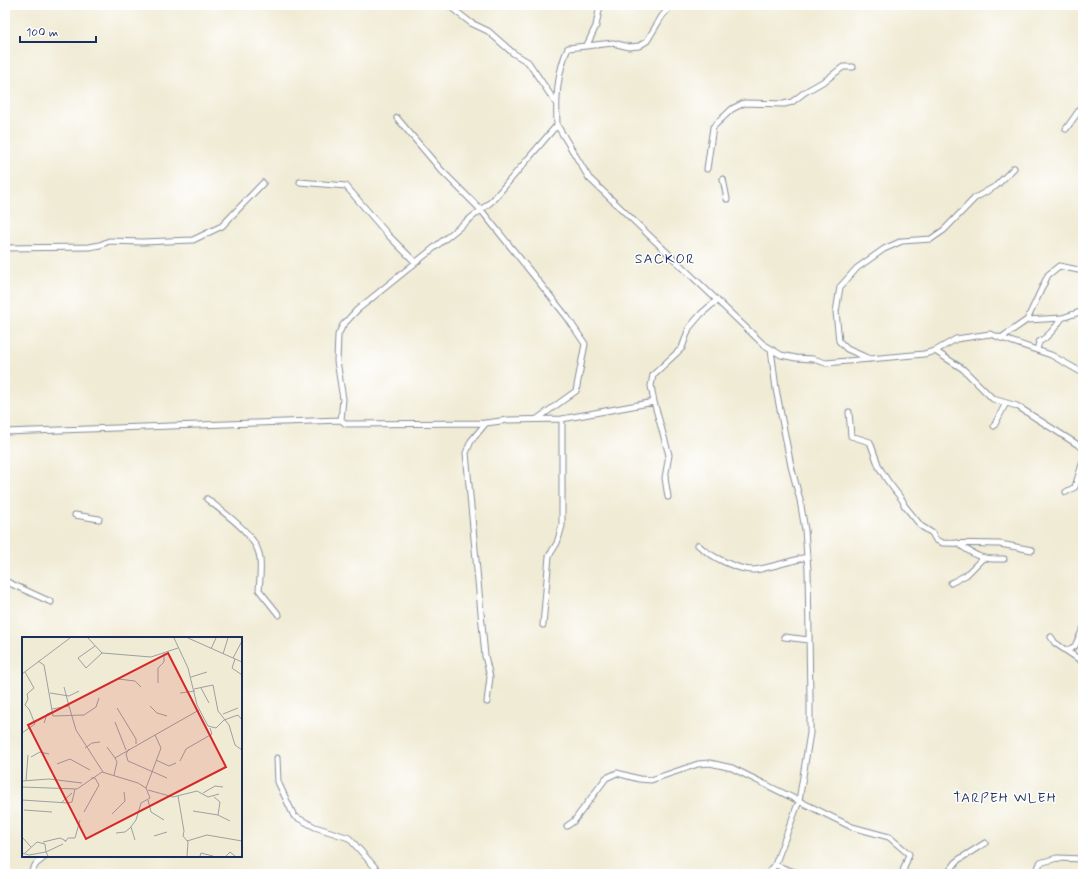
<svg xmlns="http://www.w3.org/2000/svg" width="1088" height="879" font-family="Mynerve,sans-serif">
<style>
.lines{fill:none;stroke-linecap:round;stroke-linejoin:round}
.street-casing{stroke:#868d99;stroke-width:7}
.street{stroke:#fff;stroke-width:5}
.labels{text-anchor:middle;stroke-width:3;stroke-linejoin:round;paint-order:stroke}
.neighbourhood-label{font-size:14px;letter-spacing:1px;fill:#1b2f5e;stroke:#fff}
.inset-road{fill:none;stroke:#9ba0a5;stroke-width:1}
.view{fill:#d62828;fill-opacity:0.15;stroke:#d62828;stroke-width:2}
.inset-edge{fill:none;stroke:#1b2f5e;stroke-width:2}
</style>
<rect width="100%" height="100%" fill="#fff"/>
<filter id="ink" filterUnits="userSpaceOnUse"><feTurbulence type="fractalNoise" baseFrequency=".025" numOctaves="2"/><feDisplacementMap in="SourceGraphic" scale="8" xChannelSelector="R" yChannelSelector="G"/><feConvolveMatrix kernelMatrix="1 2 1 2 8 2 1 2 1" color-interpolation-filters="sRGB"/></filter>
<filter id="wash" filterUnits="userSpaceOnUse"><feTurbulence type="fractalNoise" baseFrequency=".012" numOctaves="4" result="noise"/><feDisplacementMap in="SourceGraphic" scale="16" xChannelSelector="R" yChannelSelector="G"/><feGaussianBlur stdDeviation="0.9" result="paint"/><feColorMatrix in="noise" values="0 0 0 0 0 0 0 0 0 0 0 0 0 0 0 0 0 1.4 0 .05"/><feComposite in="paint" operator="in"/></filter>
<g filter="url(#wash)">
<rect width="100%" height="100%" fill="#f0ebd4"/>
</g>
<g filter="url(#ink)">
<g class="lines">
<defs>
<path id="street" d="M 448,5 L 471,23 L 488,31 L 513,53 L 528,62 L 556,103
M 587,45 L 596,26 L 600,5
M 397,118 L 441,170 L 481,210 L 567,317 L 585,344 L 576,391 L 537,419
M 557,125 L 589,178 L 763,344 L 781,355 L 796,358 L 813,359 L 826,363 L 924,354 L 935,351 L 956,339 L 990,334 L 1051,355 L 1083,373
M 1066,129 L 1083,105
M 707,169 L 713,127 L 732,109 L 744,103 L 784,104 L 792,102 L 805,92 L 826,80 L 843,67 L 853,67
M 723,179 L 727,199
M 300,182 L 346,186 L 389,236 L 415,262
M 5,248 L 89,247 L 100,245 L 109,241 L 142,242 L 193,240 L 222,226 L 263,183
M 1027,320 L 1062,318 L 1083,311
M 1001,338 L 1027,320 L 1048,275 L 1059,266 L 1083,271
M 771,349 L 776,389 L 791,466 L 800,500 L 805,530 L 808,570 L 810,698 L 810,733 L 799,801 L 775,865 L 800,874
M 1037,350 L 1039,342 C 1049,337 1056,327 1062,318
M 935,351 L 963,369 L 993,399 L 1017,406 L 1083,448
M 870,359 L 847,349 L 839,341 L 836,312 L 840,287 L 857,268 L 884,249 L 902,241 L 931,239 L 944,230 L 975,198 L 996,186 L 1014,168
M 654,402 L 669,455 L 665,478 L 668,497
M 849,412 L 851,436 L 870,442 L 879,467 L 887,480 L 903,501 L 904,505 L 921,526 L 932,533 L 936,540 L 943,543 L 1000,544 L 1032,550
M 341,420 L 346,424 L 486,423 L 508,420 L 562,419 L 654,402 L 651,386 L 653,375 L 682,348 L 689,328 L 701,314 L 717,300
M 486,423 L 471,441 L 466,453 L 485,656 L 490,677 L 487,702
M 994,426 L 1006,403
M 5,432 L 341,420 L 343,399 L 337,361 L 338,335 L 343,325 L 357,310 L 492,201 L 557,125 C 556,98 557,73 568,48 L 613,43 L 629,47 L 639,46 L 647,41 L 662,16 L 672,5
M 1066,492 L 1075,487 L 1083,461
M 207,499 C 224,513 258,535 260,559 C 261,569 260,580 259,590 L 279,615
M 75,515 L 99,519
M 957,543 C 976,556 980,560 1004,559
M 698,545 C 710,556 735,569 752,570 C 764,570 793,560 807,557
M 5,581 L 51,602
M 951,583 L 966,575 L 983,558
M 543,625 L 549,556 L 557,543 L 562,526 L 562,419
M 784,637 L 809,640
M 1051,637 L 1055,643 L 1083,662
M 1067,651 L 1075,646 L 1083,629
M 277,758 L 278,782 L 294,816 L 315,827 L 349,838 L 381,874
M 567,826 L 574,821 L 606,778 L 617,773 L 639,779 L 651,780 L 698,764 L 710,763 L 732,768 L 852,827 L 889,837 L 909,854 L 902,874
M 30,874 L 36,864 L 46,856
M 768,874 L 775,865
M 947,874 L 958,860 L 985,843
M 1036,874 L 1040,863 L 1057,858 L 1083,859"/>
</defs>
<use href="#street" class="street-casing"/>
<use href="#street" class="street"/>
</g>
</g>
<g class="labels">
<g class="neighbourhood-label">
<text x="665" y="263">SACKOR</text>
<text x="1005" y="802">TARPEH WLEH</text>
</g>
</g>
<g transform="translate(22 637)">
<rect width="220" height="220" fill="#f0ebd4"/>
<path class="inset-road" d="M 66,1 L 80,16 L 64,31 L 56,21 L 73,9M 152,1 L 166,31 L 175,68 L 186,89 L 194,91 L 202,83 L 216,78 L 220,83M 166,1 L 220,25M 189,12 L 194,1M 80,16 L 129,20 L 156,11M 201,17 L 206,1M 211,21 L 220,4M 213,22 L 210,31 L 220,38M 16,24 L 22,28 L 31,79 L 62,78 L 74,70 L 77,61M 0,37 L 48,1M 169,40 L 185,35M 96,42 L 113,44 L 119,50M 136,46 L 136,31 L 142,25 L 142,16M 42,50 L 47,69M 179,51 L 187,66M 172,52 L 191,48 L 196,74 L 207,88 L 213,108 L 220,113M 28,56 L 47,59 L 57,54M 158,56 L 173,54M 128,69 L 135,76 L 145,79M 95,71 L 114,102 L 114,107M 30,72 L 47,69 L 54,93 L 81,135M 201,77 L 216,71M 93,85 L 104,113M 22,86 L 25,77 L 30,75M 0,96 L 13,87 L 7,72 L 3,68 L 6,62 L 5,57 L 12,51 L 3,35M 85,110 L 93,121M 63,111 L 70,106 L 78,105M 107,112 L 104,117 L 106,124 L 145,141M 9,120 L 18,115 L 27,117M 134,123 L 147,129 L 154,126M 158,124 L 164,112 L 190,97 L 188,91M 35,127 L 48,122 L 68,133M 92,138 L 95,125 L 93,121 L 133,98M 0,144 L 27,142 L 60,146M 4,144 L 6,118M 0,150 L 55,152 L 80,135 L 116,146 L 124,151M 126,153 L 151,160 L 175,154 L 186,160 L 197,157M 181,156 L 193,149 L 201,150M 156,159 L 162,194 L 161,199 L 166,205 L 165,219M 192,160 L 198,165 L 196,178M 0,163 L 46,166 L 50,165 L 53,152M 126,163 L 129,175 L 142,183M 39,166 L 50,156M 2,173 L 30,175M 171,174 L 196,178 L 208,184M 62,175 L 77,148 L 73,141 L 69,141M 90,177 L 103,164 L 102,155M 109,190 L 113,203M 94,196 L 103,195 L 108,191 L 114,183 L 119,166 L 128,161 L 124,151 L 139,111 L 133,98 L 177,73M 132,199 L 145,195M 0,200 L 9,210M 165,204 L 185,198 L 220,204M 21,205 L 38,201 L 44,204M 43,205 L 46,201 L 53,201 L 58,183M 0,216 L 7,218 L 24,215 L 26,219M 3,216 L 15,205 L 23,207 L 24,215 L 41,207M 178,219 L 179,216 L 191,219M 204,219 L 208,215 L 213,219"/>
<path class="view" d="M 146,16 L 204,130 L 64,202 L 6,88 Z"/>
<rect width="220" height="220" class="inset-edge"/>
</g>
<rect width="1088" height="879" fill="none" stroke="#fff" stroke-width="20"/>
<path d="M20 36v6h76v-6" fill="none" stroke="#1b2f5e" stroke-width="2"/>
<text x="26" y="36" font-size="12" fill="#1b2f5e" stroke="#ffffff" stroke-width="3" paint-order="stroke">100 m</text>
</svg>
